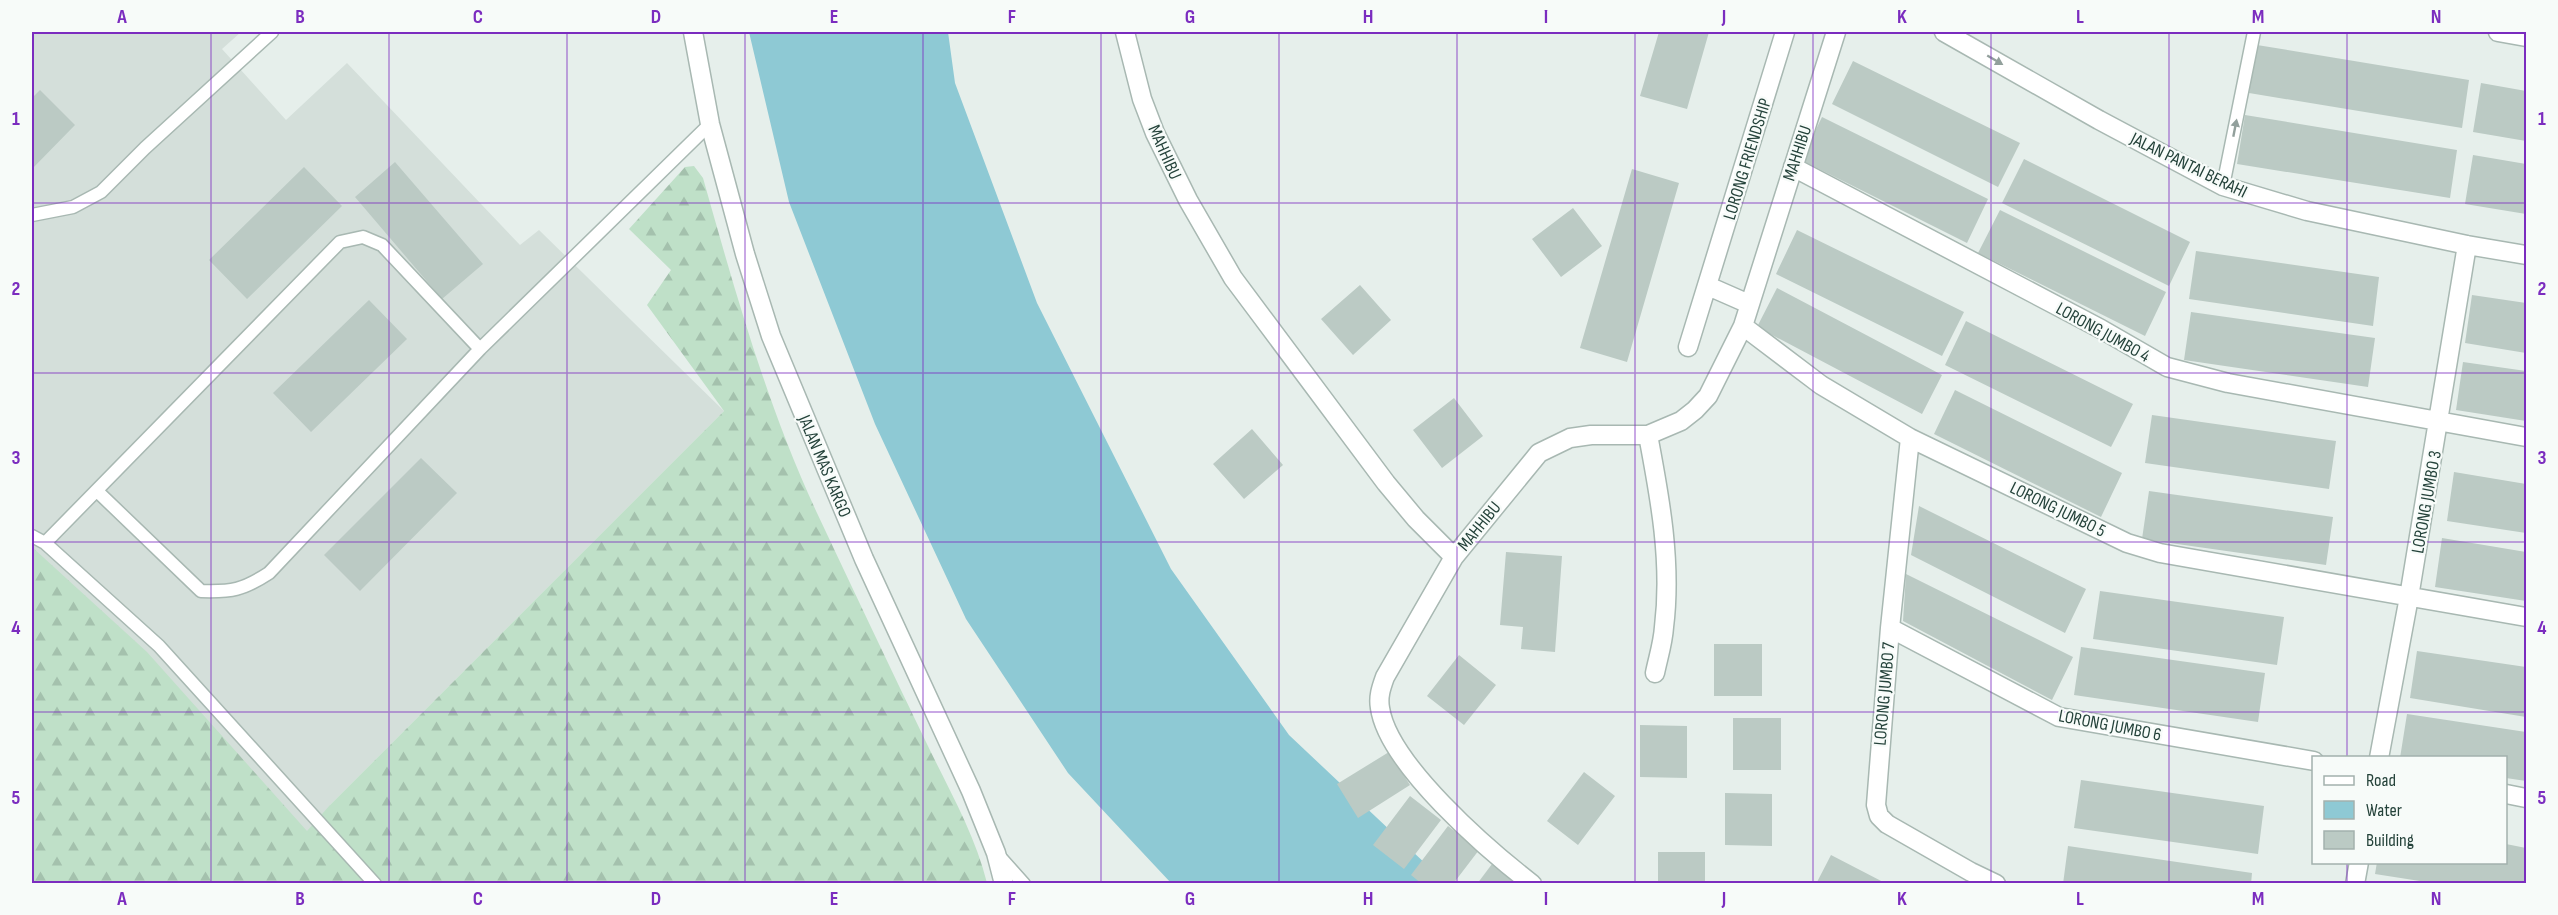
<svg xmlns="http://www.w3.org/2000/svg" width="2558" height="915" font-family="'Sofia Sans Condensed',sans-serif">
<style>
.built{fill:#d4dfda}
.forest{fill:url(#forest-firs)}
.water{fill:#8ec9d4}
.building{fill:#bbcac4}
.lines{fill:none;stroke-linecap:round;stroke-linejoin:round}
.service-casing{stroke:#a8b8b2;stroke-width:15}
.minor-casing{stroke:#a8b8b2;stroke-width:21}
.service{stroke:#fff;stroke-width:12}
.minor{stroke:#fff;stroke-width:18}
.oneway{fill:#92a09c}
.grid{fill:none;stroke:#7b2cbf;stroke-width:1.5;stroke-opacity:0.55}
.labels{text-anchor:middle;stroke-width:4.5;stroke-linejoin:round;paint-order:stroke}
.street-label{font-size:18px;fill:#24423a;stroke:#f7fbf9}
.neatline{fill:none;stroke:#7b2cbf;stroke-width:2}
.grid-label{font-size:20px;text-anchor:middle;font-weight:bold;fill:#7b2cbf}
</style>
<defs>
<pattern id="forest-firs" width="22" height="20" patternUnits="userSpaceOnUse" patternTransform="scale(1.5)"><rect width="22" height="20" fill="#bfe0c8"/><path d="M5 1l3.5 6h-7zM16 11l3.5 6h-7z" fill="#a4c1ad"/></pattern>
</defs>
<rect width="100%" height="100%" fill="#e6efeb"/>
<path class="built" d="M 32,32 L 241,32 L 222,49 L 286,120 L 347,63 L 520,245 L 539,230 L 724,411 L 330,805 L 399,883 L 32,883 Z"/>
<path class="forest" d="M 694,166 L 703,178 C 735,291 767,406 817,513 C 853,589 889,666 926,742 C 948,788 975,834 987,883 L 32,884 L 32,547 L 147,652 L 307,831 L 330,805 L 724,411 L 647,305 L 671,270 L 629,229 L 685,167 Z"/>
<path class="water" d="M 749,32 L 948,32 L 955,83 L 1037,303 L 1171,569 L 1289,735 L 1446,883 L 1171,883 L 1068,773 L 966,619 L 875,424 L 789,202 Z"/>
<path class="building" d="M 1659,32 L 1709,32 L 1687,109 L 1640,96 Z
M 2257,45 L 2469,80 L 2462,128 L 2249,93 Z
M 1853,61 L 2020,143 L 1998,187 L 1832,104 Z
M 2481,83 L 2526,91 L 2526,141 L 2473,132 Z
M 40,90 L 75,125 L 32,169 L 32,98 Z
M 2245,115 L 2457,150 L 2450,198 L 2237,164 Z
M 1822,117 L 1988,199 L 1967,243 L 1801,160 Z
M 2473,155 L 2526,164 L 2526,214 L 2465,204 Z
M 2024,159 L 2190,242 L 2169,286 L 2002,203 Z
M 395,162 L 483,264 L 442,299 L 355,197 Z
M 304,167 L 342,206 L 247,299 L 209,260 Z
M 1632,169 L 1679,183 L 1627,362 L 1580,348 Z
M 1573,208 L 1602,246 L 1561,277 L 1532,239 Z
M 2000,210 L 2166,292 L 2145,336 L 1978,253 Z
M 1797,230 L 1964,312 L 1942,356 L 1776,274 Z
M 2196,251 L 2379,277 L 2373,326 L 2189,299 Z
M 1360,285 L 1391,320 L 1353,355 L 1321,319 Z
M 1777,288 L 1942,375 L 1922,414 L 1757,327 Z
M 2472,295 L 2526,303 L 2526,353 L 2465,343 Z
M 369,300 L 407,339 L 311,432 L 273,393 Z
M 2191,312 L 2375,338 L 2368,387 L 2184,360 Z
M 1966,321 L 2133,404 L 2111,447 L 1945,365 Z
M 2463,362 L 2526,371 L 2526,421 L 2456,410 Z
M 1955,390 L 2122,473 L 2101,517 L 1934,434 Z
M 1454,398 L 1483,436 L 1442,468 L 1413,430 Z
M 2152,415 L 2336,441 L 2329,489 L 2145,463 Z
M 1252,429 L 1283,465 L 1244,499 L 1213,464 Z
M 421,458 L 457,493 L 360,591 L 324,555 Z
M 2454,472 L 2526,484 L 2526,533 L 2447,521 Z
M 2149,491 L 2333,517 L 2326,565 L 2142,539 Z
M 1919,506 L 2086,589 L 2065,633 L 1911,555 Z
M 2442,538 L 2526,552 L 2526,601 L 2435,587 Z
M 1506,552 L 1562,556 L 1555,652 L 1521,649 L 1523,627 L 1500,625 Z
M 1906,574 L 2073,657 L 2052,700 L 1903,621 Z
M 2100,591 L 2284,617 L 2277,665 L 2093,639 Z
M 1714,644 L 1762,644 L 1762,696 L 1714,696 Z
M 2081,647 L 2265,673 L 2258,722 L 2074,695 Z
M 2417,651 L 2526,667 L 2526,717 L 2410,698 Z
M 1459,655 L 1496,685 L 1464,725 L 1427,696 Z
M 2407,714 L 2526,732 L 2526,781 L 2506,778 L 2506,758 L 2400,758 Z
M 1733,718 L 1781,718 L 1781,770 L 1733,770 Z
M 1640,725 L 1687,726 L 1687,778 L 1640,777 Z
M 1389,752 L 1410,785 L 1358,818 L 1337,784 Z
M 1584,772 L 1615,796 L 1578,845 L 1547,821 Z
M 2081,780 L 2264,806 L 2258,854 L 2074,828 Z
M 1725,793 L 1772,794 L 1772,846 L 1725,845 Z
M 1410,796 L 1441,820 L 1404,869 L 1373,845 Z
M 1448,826 L 1479,850 L 1453,884 L 1422,884 L 1411,875 Z
M 2506,844 L 2526,848 L 2526,884 L 2439,884 L 2375,874 L 2377,862 L 2506,862 Z
M 2068,846 L 2252,873 L 2251,884 L 2063,884 Z
M 1658,852 L 1705,852 L 1705,884 L 1658,884 Z
M 1831,855 L 1887,884 L 1816,884 Z
M 1492,864 L 1517,884 L 1477,884 Z"/>
<g class="lines">
<defs>
<path id="service" d="M 2223,186 L 2254,32
M 32,215 L 73,207 L 101,192 L 145,148 L 272,32
M 97,491 L 201,591 C 232,592 243,590 269,573 L 480,349
M 32,536 L 45,543 L 159,646 L 375,884
M 45,543 L 340,242 L 363,237 L 382,245 L 480,349 L 710,124
M 999,856 L 1024,884"/>
<path id="minor" d="M 693,32 L 710,124 L 745,254 L 771,336 L 864,559 L 971,791 L 996,853 L 1004,884
M 1125,32 L 1142,99 L 1155,133 L 1188,200 L 1233,278 L 1386,483 L 1416,519 L 1454,557 L 1539,453 L 1570,438 L 1591,435 L 1648,435 L 1681,421 L 1695,410 L 1708,396 L 1743,326 L 1836,32
M 1944,32 L 2099,120 L 2223,186 L 2307,211 L 2467,245 L 2526,255
M 2498,32 L 2526,37
M 1793,167 L 2101,329 L 2167,367 L 2228,383 L 2526,437
M 1708,286 L 1749,304
M 1743,326 L 1821,385 L 1910,438 L 2127,543 L 2160,553 L 2526,617
M 1688,347 L 1785,32
M 1648,435 C 1660,498 1672,563 1664,627 C 1663,643 1658,658 1655,673
M 1910,438 L 1890,628 L 1876,805 L 1879,816 L 1887,824 L 1971,872 L 1996,884
M 1454,557 L 1385,677 C 1381,688 1378,697 1380,708 C 1388,764 1488,850 1532,884
M 1890,628 L 2059,717 L 2314,761
M 2379,758 L 2409,597 L 2467,245
M 2506,794 L 2526,798
M 2355,884 L 2359,862"/>
</defs>
<use href="#service" class="service-casing"/>
<use href="#minor" class="minor-casing"/>
<use href="#service" class="service"/>
<use href="#minor" class="minor"/>
</g>
<defs><path id="oneway-solid" d="M-6-.8H1V-3.2L6.5 0L1 3.2V.8H-6Z" transform="scale(1.5)"/></defs>
<g class="oneway">
<use href="#oneway-solid" transform="translate(1995 60) rotate(30)"/>
<use href="#oneway-solid" transform="translate(2235 128) rotate(-79)"/>
</g>
<path class="grid" d="M 211,32 L 211,884M 389,32 L 389,884M 567,32 L 567,884M 745,32 L 745,884M 923,32 L 923,884M 1101,32 L 1101,884M 1279,32 L 1279,884M 1457,32 L 1457,884M 1635,32 L 1635,884M 1813,32 L 1813,884M 1991,32 L 1991,884M 2169,32 L 2169,884M 2347,32 L 2347,758M 32,203 L 2526,203M 32,373 L 2526,373M 32,542 L 2526,542M 32,712 L 2526,712M 2347,862 L 2347,884"/>
<g class="labels">
<g class="street-label">
<text transform="translate(1165 152) rotate(66)" y="6">MAHHIBU</text>
<text transform="translate(1797 153) rotate(-72)" y="6">MAHHIBU</text>
<text transform="translate(1747 159) rotate(-73)" y="6">LORONG FRIENDSHIP</text>
<text transform="translate(2189 165) rotate(26)" y="6">JALAN PANTAI BERAHI</text>
<text transform="translate(2103 332) rotate(29)" y="6">LORONG JUMBO 4</text>
<text transform="translate(825 466) rotate(67)" y="6">JALAN MAS KARGO</text>
<text transform="translate(2426 502) rotate(-80)" y="6">LORONG JUMBO 3</text>
<text transform="translate(2058 509) rotate(26)" y="6">LORONG JUMBO 5</text>
<text transform="translate(1479 526) rotate(-51)" y="6">MAHHIBU</text>
<text transform="translate(1884 694) rotate(-85)" y="6">LORONG JUMBO 7</text>
<text transform="translate(2110 725) rotate(11)" y="6">LORONG JUMBO 6</text>
</g>
</g>
<rect width="2558" height="915" fill="none" stroke="#f7fbf9" stroke-width="66"/>
<rect x="2312" y="756" width="195" height="108" fill="#f7fbf9" stroke="#a3b1ad" stroke-width="1.5"/>
<rect x="2324" y="776" width="30" height="9" fill="#ffffff" stroke="#a3b1ad" stroke-width="1.5"/>
<text x="2366" y="786" font-size="18" fill="#24423a">Road</text>
<rect x="2324" y="801" width="30" height="18" fill="#8ec9d4" stroke="#a3b1ad" stroke-width="1.5"/>
<text x="2366" y="816" font-size="18" fill="#24423a">Water</text>
<rect x="2324" y="831" width="30" height="18" fill="#bbcac4" stroke="#a3b1ad" stroke-width="1.5"/>
<text x="2366" y="846" font-size="18" fill="#24423a">Building</text>
<rect x="33" y="33" width="2492" height="849" class="neatline"/>
<g class="grid-label">
<text x="122" y="23">A</text>
<text x="300" y="23">B</text>
<text x="478" y="23">C</text>
<text x="656" y="23">D</text>
<text x="834" y="23">E</text>
<text x="1012" y="23">F</text>
<text x="1190" y="23">G</text>
<text x="1368" y="23">H</text>
<text x="1546" y="23">I</text>
<text x="1724" y="23">J</text>
<text x="1902" y="23">K</text>
<text x="2080" y="23">L</text>
<text x="2258" y="23">M</text>
<text x="2436" y="23">N</text>
<text x="16" y="125">1</text>
<text x="2542" y="125">1</text>
<text x="16" y="295">2</text>
<text x="2542" y="295">2</text>
<text x="16" y="464">3</text>
<text x="2542" y="464">3</text>
<text x="16" y="634">4</text>
<text x="2542" y="634">4</text>
<text x="16" y="804">5</text>
<text x="2542" y="804">5</text>
<text x="122" y="905">A</text>
<text x="300" y="905">B</text>
<text x="478" y="905">C</text>
<text x="656" y="905">D</text>
<text x="834" y="905">E</text>
<text x="1012" y="905">F</text>
<text x="1190" y="905">G</text>
<text x="1368" y="905">H</text>
<text x="1546" y="905">I</text>
<text x="1724" y="905">J</text>
<text x="1902" y="905">K</text>
<text x="2080" y="905">L</text>
<text x="2258" y="905">M</text>
<text x="2436" y="905">N</text>
</g>
</svg>
